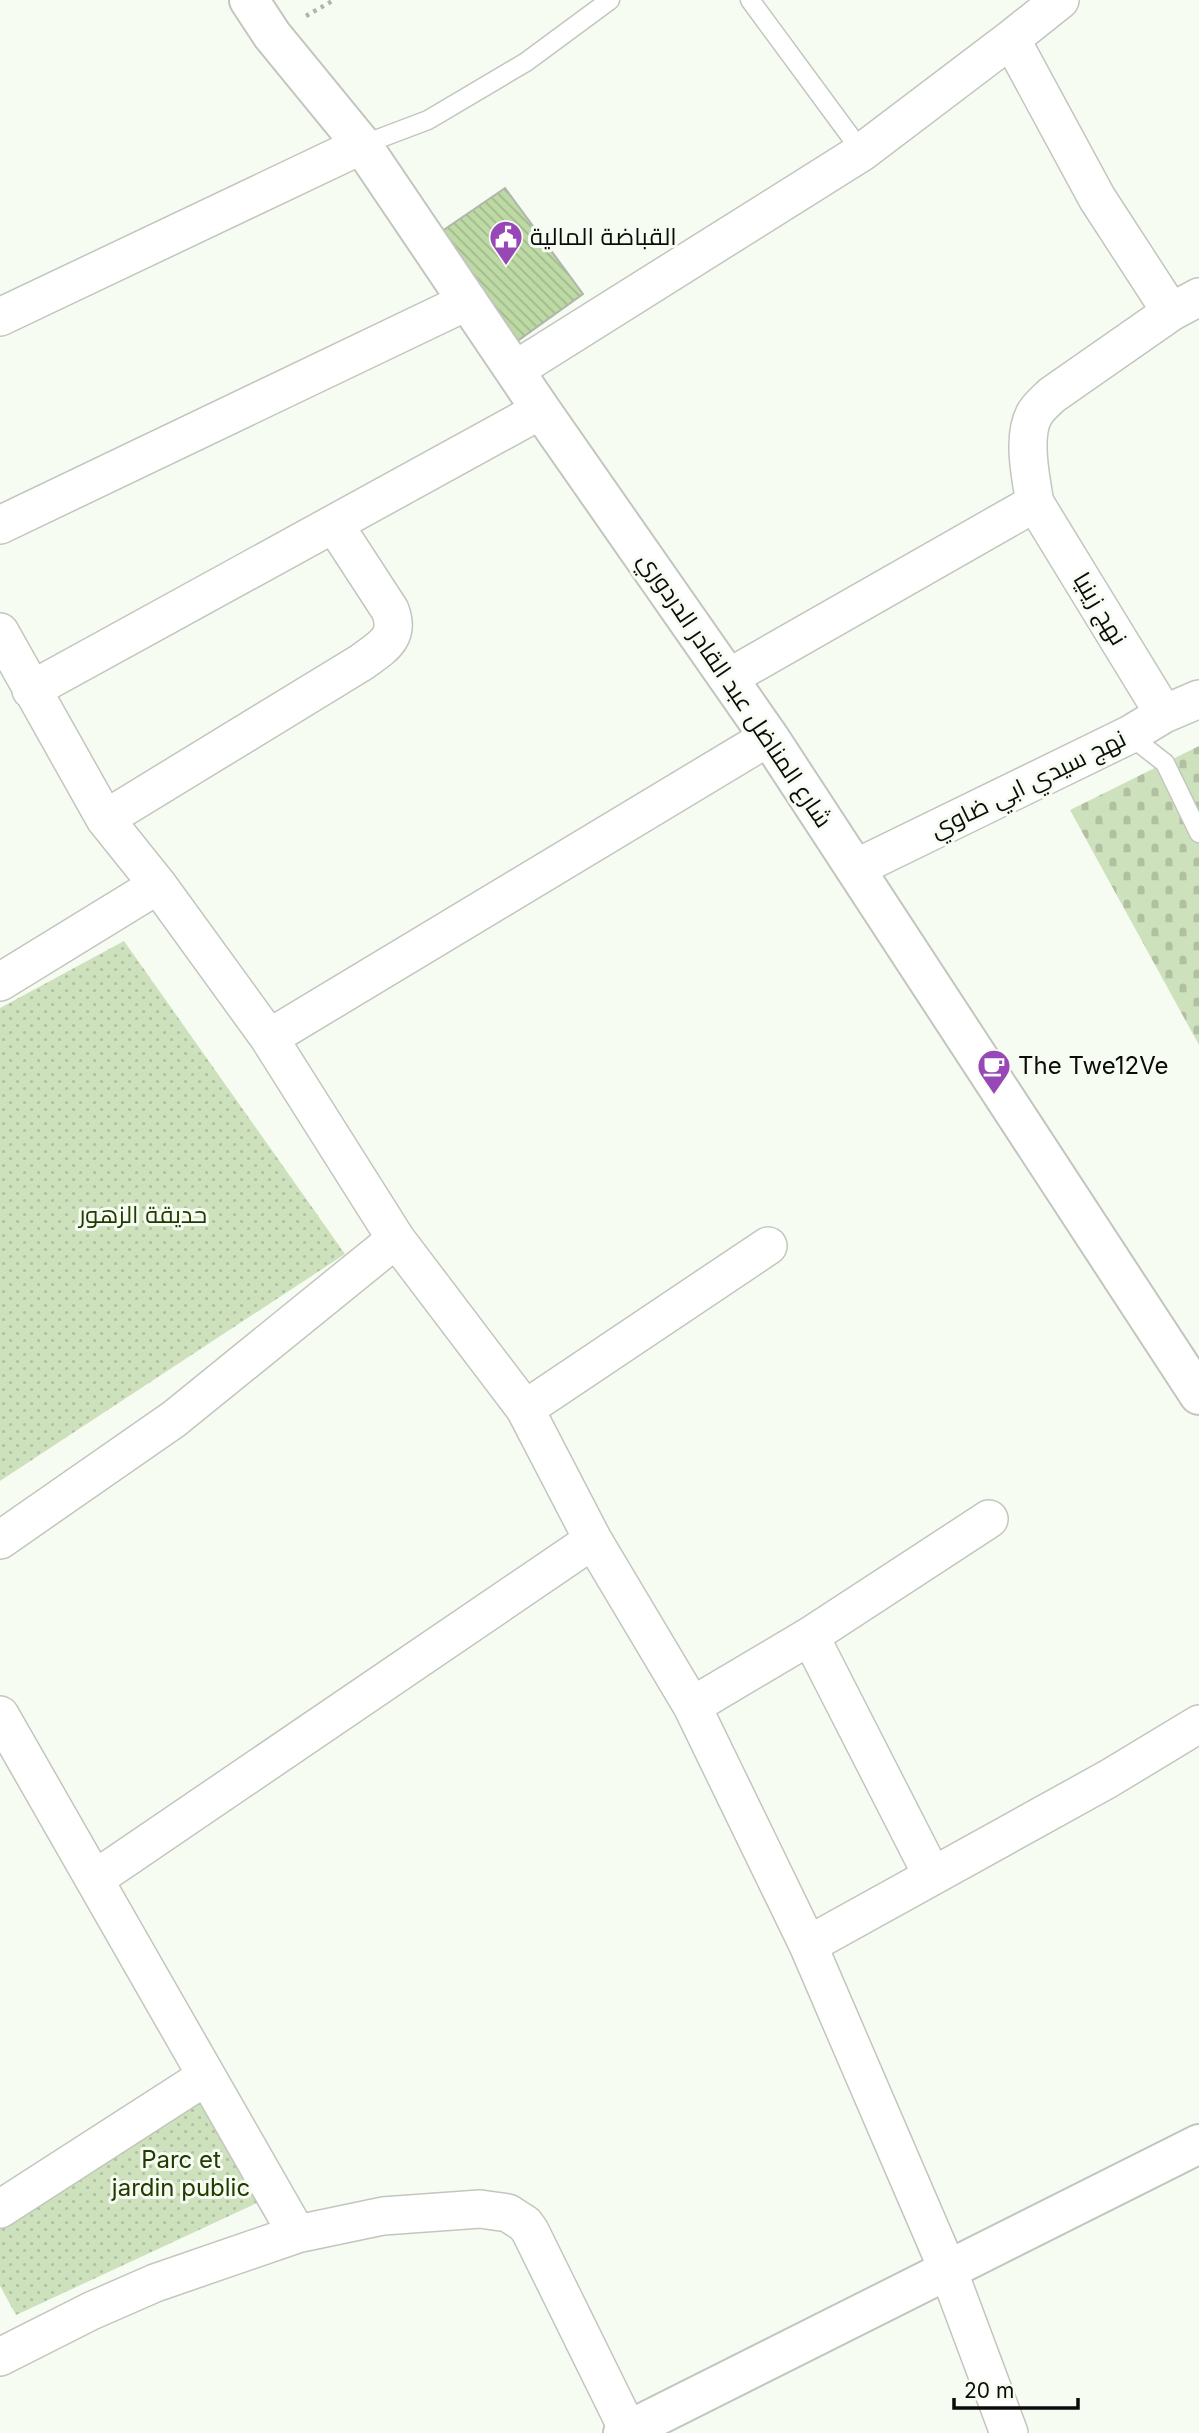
<svg xmlns="http://www.w3.org/2000/svg" width="1199" height="2433" font-family="Inter,Cairo,sans-serif">
<style>
.green{fill:url(#green-dots)}
.cemetery{fill:url(#cemetery-stones)}
.building{fill:url(#building-back-hatch);stroke:#b1b5ad;stroke-width:2}
.lines{fill:none;stroke-linecap:round;stroke-linejoin:round}
.service-casing{stroke:#c2c6be;stroke-width:21}
.minor-casing{stroke:#c2c6be;stroke-width:40}
.tertiary-casing{stroke:#c2c6be;stroke-width:42}
.path{stroke:#b0b4ad;stroke-width:4.5;stroke-dasharray:3.5 5;stroke-linecap:butt}
.service{stroke:#fff;stroke-width:18}
.minor{stroke:#fff;stroke-width:37}
.tertiary{stroke:#fff;stroke-width:38}
.labels{text-anchor:middle;stroke-width:6;stroke-linejoin:round;paint-order:stroke}
.poi-label{font-size:24px;fill:#0b0c09;stroke:#f7fcf3;text-anchor:start}
.street-label{font-size:24px;fill:#0b0c09;stroke:#f7fcf3}
.park-label{font-size:24px;fill:#233b00;stroke:#f7fcf3}
</style>
<defs>
<pattern id="green-dots" width="8" height="8" patternUnits="userSpaceOnUse" patternTransform="scale(1.75)"><rect width="8" height="8" fill="#cee1bd"/><path d="M2 2h.1M6 6h.1" fill="none" stroke="#b0c0a1" stroke-width="1.8" stroke-linecap="round"/></pattern>
<pattern id="cemetery-stones" width="16" height="16" patternUnits="userSpaceOnUse" patternTransform="scale(1.75)"><rect width="16" height="16" fill="#cee1bd"/><path d="M2 7V4a2 2 0 0 1 4 0v3zM10 15v-3a2 2 0 0 1 4 0v3z" fill="#b0c0a1"/></pattern>
<pattern id="building-back-hatch" width="6" height="6" patternUnits="userSpaceOnUse" patternTransform="scale(1.75)"><rect width="6" height="6" fill="#bdd9a4"/><path d="M-1 5l2 2M0 0l6 6M5-1l2 2" fill="none" stroke="#a1b98c"/></pattern>
</defs>
<rect width="100%" height="100%" fill="#f7fcf3"/>
<path class="green" d="M 124,941 L 345,1254 L 0,1481 L 0,1008 Z
M 204,2088 L 268,2198 L 16,2315 L 0,2286 L 0,2218 Z"/>
<path class="cemetery" d="M 1199,746 L 1199,1045 L 1070,810 Z"/>
<path class="building" d="M 505,188 L 583,294 L 509,347 L 429,240 Z"/>
<g class="lines">
<defs>
<path id="service" d="M 750,0 L 862,152
M 362,145 L 428,120 L 526,62 L 610,0
M 1129,735 L 1165,763 L 1199,833"/>
<path id="minor" d="M 1011,39 L 1060,0
M 0,317 L 362,145
M 515,370 L 862,152 L 1011,39 L 1097,198 L 1171,312
M 1035,503 L 1164,714
M 0,525 L 468,301
M 0,632 L 105,819 L 158,885 L 269,1038 L 396,1239 L 525,1409 L 593,1540 L 692,1706 L 808,1945 L 948,2270 L 1009,2433
M 728,678 L 1035,503 C 1031,480 1022,437 1034,415 C 1038,407 1046,401 1052,395 L 1171,312 L 1199,297
M 31,690 L 541,410
M 105,819 L 362,662 C 382,647 401,638 390,610 L 334,524
M 856,868 L 1129,735 L 1164,714 L 1199,699
M 0,982 L 158,885
M 269,1038 L 769,737
M 525,1409 L 768,1246
M 0,1540 L 174,1419 L 396,1239
M 810,1636 L 932,1875
M 692,1706 L 810,1636 L 989,1519
M 0,1715 L 297,2234 L 383,2216 L 480,2209 L 508,2213 L 525,2224 L 530,2231 L 628,2430
M 95,1879 L 593,1540
M 808,1945 L 1108,1779 L 1199,1724
M 0,2209 L 205,2077
M 0,2357 L 91,2311 L 155,2283 L 297,2234"/>
<path id="tertiary" d="M 249,0 L 272,35 L 362,145 L 541,410 L 769,737 L 1199,1395
M 623,2433 L 1199,2144"/>
</defs>
<use href="#service" class="service-casing"/>
<use href="#minor" class="minor-casing"/>
<use href="#tertiary" class="tertiary-casing"/>
<path class="path" d="M 306,16 L 334,0"/>
<use href="#service" class="service"/>
<use href="#minor" class="minor"/>
<use href="#tertiary" class="tertiary"/>
</g>
<defs>
<symbol id="civic-pin" viewBox="-11 -11 22 30"><path d="M0 17L-7.5 6A9.5 9.5 0 1 1 7.5 6Z" fill="#9847b7" stroke="#f7fcf3"/><path d="M-.6-6.5H3V-4.5H.6V-3L4-1V1h2V6H-6V1h2V-1L-.6-3ZM-1.2 2.5V6h2.4V2.5Z" fill="#fff"/></symbol>
<symbol id="cafe-pin" viewBox="-11 -11 22 30"><path d="M0 17L-7.5 6A9.5 9.5 0 1 1 7.5 6Z" fill="#9847b7" stroke="#f7fcf3"/><path d="M-5.5-4.5H6V0H3Q3 3.5 0 3.5H-2.5Q-5.5 3.5-5.5 0ZM3-3.2v2h1.7v-2ZM-6 4.5H4V6H-6Z" fill="#fff"/></symbol>
</defs>
<g fill-rule="evenodd">
<use href="#civic-pin" x="487" y="218" width="38" height="52"/>
<use href="#cafe-pin" x="975" y="1047" width="38" height="52"/>
</g>
<g class="labels">
<g class="poi-label">
<text x="530" y="245">القباضة المالية</text>
<text x="1018" y="1074">The Twe12Ve</text>
</g>
<g class="street-label">
<text transform="translate(1100 609) rotate(59)" y="8">نهج زينيا</text>
<text transform="translate(735 690) rotate(56)" y="8">شارع المناضل عبد القادر الدردوري</text>
<text transform="translate(1028 784) rotate(-26)" y="8">نهج سيدي ابي ضاوي</text>
</g>
<g class="park-label">
<text x="143" y="1223">حديقة الزهور</text>
<text x="181" y="2168">Parc et<tspan x="181" dy="28">jardin public</tspan></text>
</g>
</g>
<path d="M954 2398v10h124v-10" fill="none" stroke="#0b0c09" stroke-width="3.5"/>
<text x="964" y="2398" font-size="21" fill="#0b0c09" stroke="#f7fcf3" stroke-width="5" paint-order="stroke">20 m</text>
</svg>
